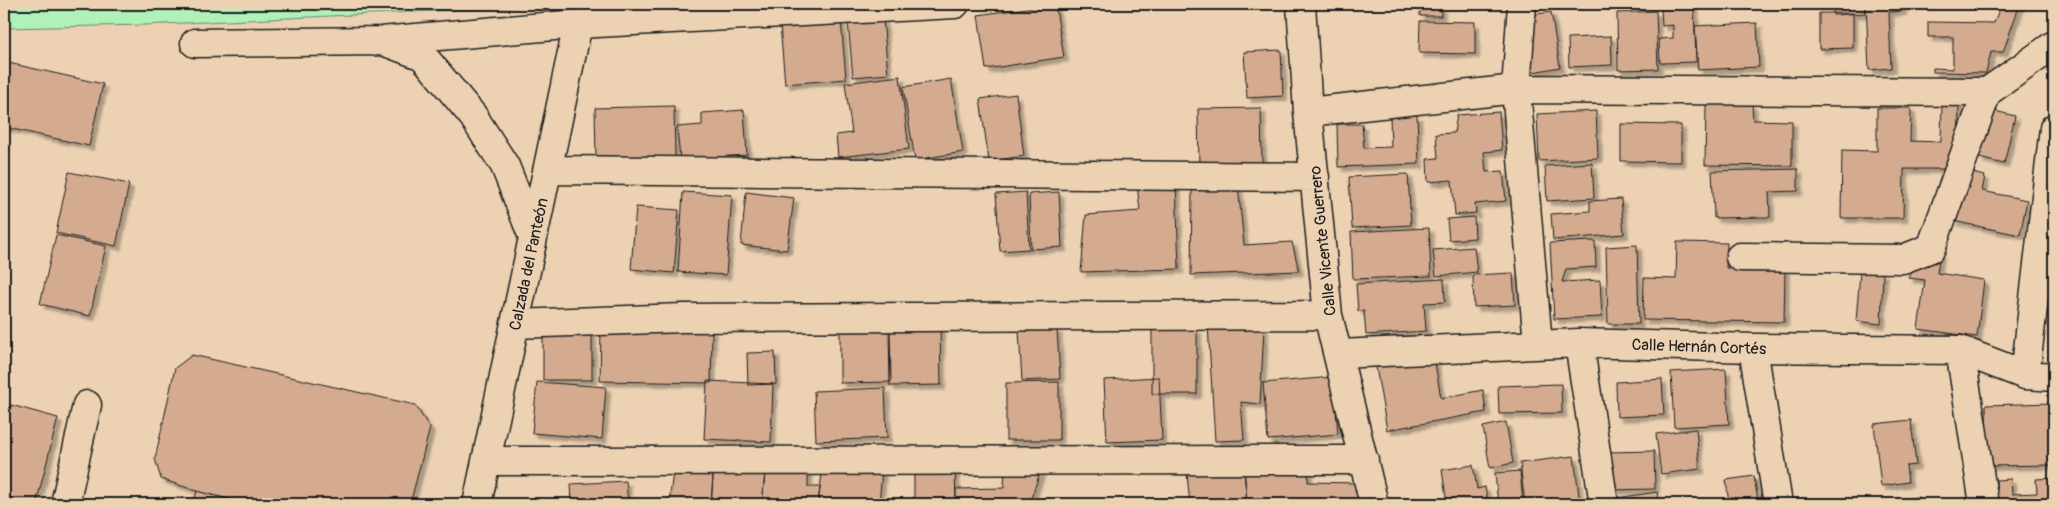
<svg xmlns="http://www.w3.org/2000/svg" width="2058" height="508" font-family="Pangolin,sans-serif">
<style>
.green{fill:#aff1b9;stroke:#66866a}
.building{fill:#d5ab90;stroke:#1c1c1c;filter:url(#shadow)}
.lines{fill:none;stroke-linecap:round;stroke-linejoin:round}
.street-casing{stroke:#1c1c1c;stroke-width:31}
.street{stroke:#ecd2b3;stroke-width:28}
.labels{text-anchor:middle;stroke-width:4.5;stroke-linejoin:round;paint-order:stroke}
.street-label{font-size:16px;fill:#1c1c1c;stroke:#ecd2b3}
</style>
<defs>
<filter id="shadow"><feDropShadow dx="4.5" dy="4.5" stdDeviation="1" flood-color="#0004"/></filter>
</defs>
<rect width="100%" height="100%" fill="#ecd2b3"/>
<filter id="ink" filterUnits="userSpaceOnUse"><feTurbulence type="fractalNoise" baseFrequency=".02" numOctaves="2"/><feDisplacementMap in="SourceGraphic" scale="10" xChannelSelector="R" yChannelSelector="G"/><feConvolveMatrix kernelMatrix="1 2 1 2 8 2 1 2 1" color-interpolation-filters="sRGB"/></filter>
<g filter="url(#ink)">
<path class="green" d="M 4,4 L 579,4 L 144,25 L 4,28 Z"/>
<path class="building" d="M 1055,4 L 1064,57 L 986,69 L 978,15 Z
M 1420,4 L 1440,4 L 1441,16 L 1420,16 Z
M 1833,4 L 1864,4 L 1865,13 L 1833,15 Z
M 1866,4 L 1902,4 L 1902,11 L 1889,12 L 1891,68 L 1869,70 Z
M 2001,4 L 2020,4 L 2003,52 L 1991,52 L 1986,73 L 1933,72 L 1933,68 L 1953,69 L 1953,37 L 1928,37 L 1928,22 L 1994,23 Z
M 1694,6 L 1696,62 L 1660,63 L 1659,39 L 1673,38 L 1673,25 L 1662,26 L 1661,8 Z
M 1656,11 L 1658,69 L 1618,70 L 1617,13 Z
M 1551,12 L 1560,67 L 1533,72 L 1523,16 Z
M 1819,13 L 1853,13 L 1853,48 L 1819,49 Z
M 883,19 L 888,74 L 853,77 L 848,22 Z
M 841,20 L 846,79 L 785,84 L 780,25 Z
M 1420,21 L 1475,22 L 1475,54 L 1419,53 Z
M 1757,23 L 1759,67 L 1698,70 L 1695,26 Z
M 1611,36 L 1612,65 L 1569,67 L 1568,38 Z
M 1281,50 L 1283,96 L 1247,98 L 1244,52 Z
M 4,62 L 103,84 L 89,146 L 4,127 Z
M 900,76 L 909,149 L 838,157 L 836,135 L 852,133 L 845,83 Z
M 951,79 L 963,152 L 915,160 L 903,87 Z
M 1016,94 L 1024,156 L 989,161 L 980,99 Z
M 1942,100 L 1959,100 L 1958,169 L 1904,169 L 1903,218 L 1841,218 L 1842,150 L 1877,151 L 1877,108 L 1911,108 L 1910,141 L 1941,142 Z
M 1706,104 L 1752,104 L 1753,120 L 1792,121 L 1792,166 L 1705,165 Z
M 674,106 L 675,157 L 596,159 L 595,108 Z
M 1261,108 L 1262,165 L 1199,167 L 1198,109 Z
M 744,110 L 747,155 L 680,159 L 677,127 L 702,125 L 702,113 Z
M 1991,110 L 2015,116 L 2004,164 L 1979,158 Z
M 1596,111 L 1598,158 L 1539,161 L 1537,114 Z
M 1499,112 L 1502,150 L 1484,152 L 1486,172 L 1503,171 L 1506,201 L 1475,204 L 1476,213 L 1455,215 L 1452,180 L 1428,182 L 1427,159 L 1438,158 L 1436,134 L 1454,133 L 1457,115 Z
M 1417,115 L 1419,164 L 1338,167 L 1337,124 L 1362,124 L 1364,148 L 1391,147 L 1390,116 Z
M 1621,124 L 1681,125 L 1681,162 L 1621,161 Z
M 1592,163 L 1594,198 L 1547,201 L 1545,166 Z
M 1798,169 L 1798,191 L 1769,192 L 1770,217 L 1714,218 L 1712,171 Z
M 1964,171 L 1985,176 L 1982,191 L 2027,200 L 2020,235 L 1953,221 Z
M 69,172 L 129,184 L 116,246 L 56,233 Z
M 1408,174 L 1411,225 L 1352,228 L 1349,177 Z
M 1176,181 L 1179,269 L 1081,272 L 1086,215 L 1140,211 L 1137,184 Z
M 1238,186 L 1244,245 L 1292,242 L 1299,271 L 1191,275 L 1192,188 Z
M 683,192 L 732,195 L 726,275 L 678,272 Z
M 746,192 L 794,198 L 787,250 L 741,245 Z
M 1026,192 L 1029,249 L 1000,251 L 996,194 Z
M 1059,192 L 1062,247 L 1031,249 L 1029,194 Z
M 1621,199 L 1624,234 L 1553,240 L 1551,214 L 1590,211 L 1590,201 Z
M 636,207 L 679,210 L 674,273 L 631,269 Z
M 1474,217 L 1475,238 L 1449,240 L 1447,219 Z
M 1429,228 L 1431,276 L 1353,279 L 1351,232 Z
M 56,235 L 106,246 L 90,316 L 40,304 Z
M 1595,241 L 1596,267 L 1566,269 L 1562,282 L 1600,280 L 1602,317 L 1554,319 L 1550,243 Z
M 1677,242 L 1727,243 L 1726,268 L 1785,269 L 1784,322 L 1643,320 L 1644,278 L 1676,279 Z
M 1637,245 L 1639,324 L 1608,324 L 1606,247 Z
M 1474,247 L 1477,272 L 1436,276 L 1433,250 Z
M 1940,252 L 1937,273 L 1984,280 L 1977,337 L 1918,329 L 1925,280 L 1908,278 L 1918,262 Z
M 1860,272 L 1883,272 L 1881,324 L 1856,321 Z
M 1513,273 L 1515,305 L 1474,307 L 1473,275 Z
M 1444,279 L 1445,302 L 1424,303 L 1426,331 L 1366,335 L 1364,311 L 1358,311 L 1356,284 Z
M 840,324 L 890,324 L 891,382 L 840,383 Z
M 1208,325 L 1264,328 L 1260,404 L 1241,402 L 1244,440 L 1215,441 Z
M 940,326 L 941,385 L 890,386 L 889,328 Z
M 592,327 L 592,380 L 543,380 L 543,328 Z
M 601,329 L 712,330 L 711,383 L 600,381 Z
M 1057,329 L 1060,379 L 1022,381 L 1019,331 Z
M 1197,329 L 1197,394 L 1152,394 L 1152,330 Z
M 775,352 L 776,384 L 748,385 L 747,353 Z
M 192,355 L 415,405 L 430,428 L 410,504 L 247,504 L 197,491 L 161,479 L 155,459 L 175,368 Z
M 1434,357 L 1441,398 L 1483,390 L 1486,412 L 1387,430 L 1376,367 Z
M 1726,369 L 1729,424 L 1674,427 L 1671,372 Z
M 1159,377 L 1162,440 L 1107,442 L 1104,380 Z
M 1333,377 L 1338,434 L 1268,440 L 1263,383 Z
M 1662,379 L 1664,415 L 1617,417 L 1616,382 Z
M 707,381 L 773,384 L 771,442 L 704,439 Z
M 537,382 L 606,387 L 602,439 L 532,433 Z
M 1059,382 L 1059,440 L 1006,440 L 1006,383 Z
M 1561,384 L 1562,413 L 1499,414 L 1498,386 Z
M 885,388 L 887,438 L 816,441 L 814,391 Z
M 2054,403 L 2054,465 L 1987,466 L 1986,405 Z
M 11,405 L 58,418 L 36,504 L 4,504 L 4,434 Z
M 1911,420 L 1916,465 L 1906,466 L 1908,482 L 1881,486 L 1874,424 Z
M 1506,422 L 1513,463 L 1490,468 L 1483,427 Z
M 1696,429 L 1700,469 L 1661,474 L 1656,434 Z
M 1654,451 L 1655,489 L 1608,490 L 1607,452 Z
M 1574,456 L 1580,504 L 1525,504 L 1520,463 Z
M 714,463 L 766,463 L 762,504 L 711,504 Z
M 714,463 L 711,504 L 669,504 L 674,464 Z
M 766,463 L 808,464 L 808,487 L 820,487 L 818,504 L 762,504 Z
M 1473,465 L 1477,489 L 1485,487 L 1488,504 L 1447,504 L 1442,470 Z
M 1308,468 L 1308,482 L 1356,483 L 1359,504 L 1247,504 L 1244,469 Z
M 914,469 L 955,469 L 956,504 L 914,504 Z
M 1005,469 L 1041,470 L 1029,504 L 956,504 L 956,489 L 1004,488 Z
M 1244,469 L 1247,504 L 1190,504 L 1187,474 Z
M 882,471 L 879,504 L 818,504 L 822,473 Z
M 1520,471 L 1523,504 L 1498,504 L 1495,473 Z
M 1754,476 L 1758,501 L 1729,504 L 1726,480 Z
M 2054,478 L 2054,504 L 1997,504 L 1996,480 L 2011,479 L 2012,494 L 2037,493 L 2036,479 Z
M 626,481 L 628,504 L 572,504 L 571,484 Z
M 197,491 L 247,504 L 193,504 Z
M 1657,492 L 1659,504 L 1617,504 L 1616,498 Z
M 1918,497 L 1919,504 L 1887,504 L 1886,500 Z"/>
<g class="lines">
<defs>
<path id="street" d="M 1301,4 L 1308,112 L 1328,315 L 1374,504
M 1522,4 L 1516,89 L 1538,344
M 195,43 L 381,41 L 578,24 L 955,4
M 388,43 L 423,56 L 473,116 L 505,166 L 533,237
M 1308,112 L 1516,89 L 1987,92
M 548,170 L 1315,177
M 1740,257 L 1903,259 L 1931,248 L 1987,92 L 2054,45
M 515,324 L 683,318 L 1328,315
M 1579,343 L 1604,504
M 1753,348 L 1778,504
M 1960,350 L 1984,504
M 1339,354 L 1579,343 L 1753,348 L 1960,350 L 2025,375 L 2054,377
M 2025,375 L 2054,128
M 487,461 L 1364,460
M 65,504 L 87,405
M 477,504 L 578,24"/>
</defs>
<use href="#street" class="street-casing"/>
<use href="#street" class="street"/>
</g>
</g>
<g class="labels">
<g class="street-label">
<text transform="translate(1322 241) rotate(-96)" y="6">Calle Vicente Guerrero</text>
<text transform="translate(528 264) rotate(-78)" y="6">Calzada del Panteón</text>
<text transform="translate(1699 346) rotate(2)" y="6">Calle Hernán Cortés</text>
</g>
</g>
<rect width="2058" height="508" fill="none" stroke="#ecd2b3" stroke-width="20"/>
<rect x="10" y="10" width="2038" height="488" fill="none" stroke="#1c1c1c" stroke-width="2" filter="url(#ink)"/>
</svg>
